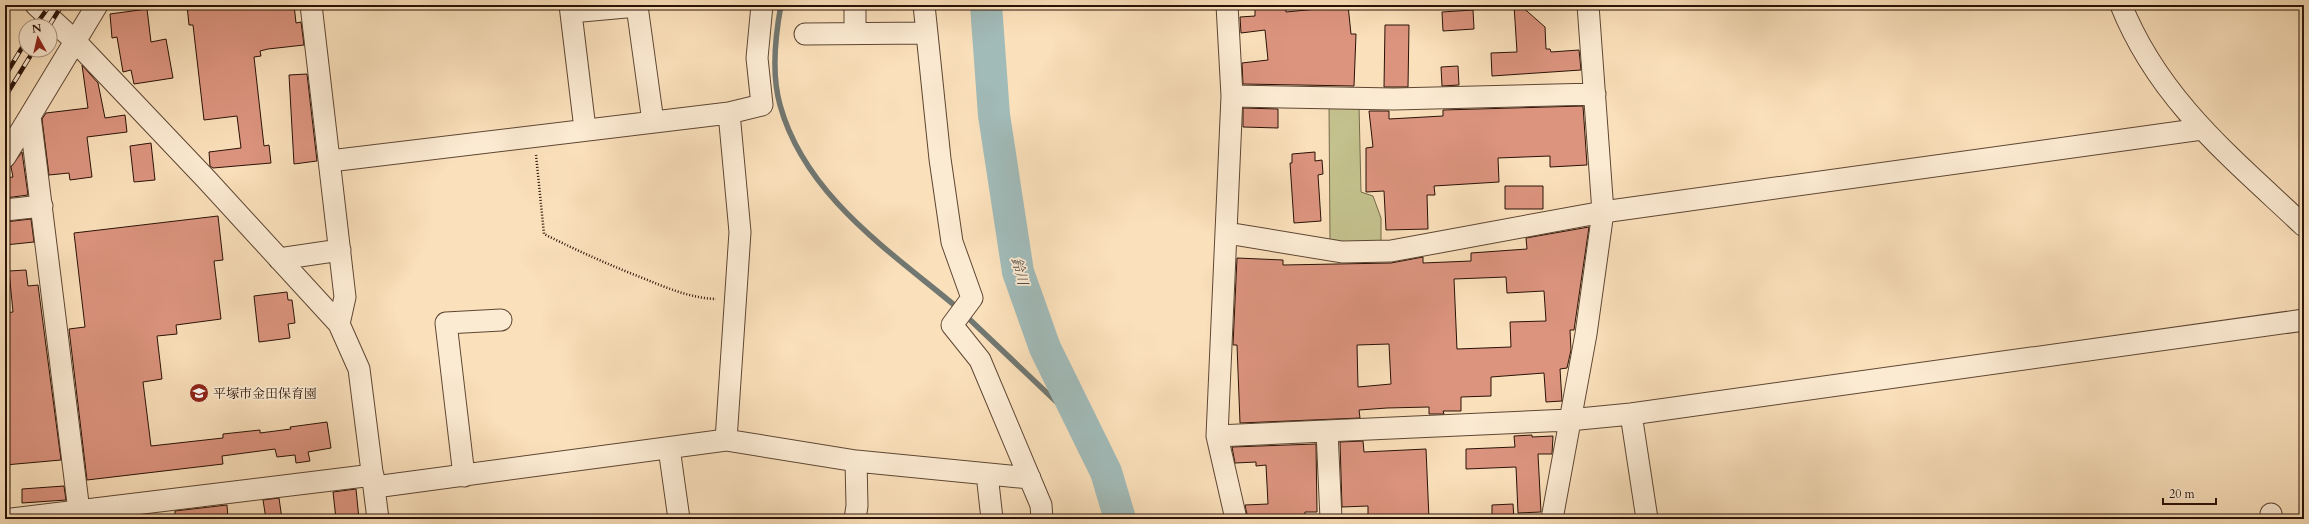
<svg xmlns="http://www.w3.org/2000/svg" width="2309" height="524" font-family="Cardo,'Noto Serif JP',serif">
<style>
.green{fill:#c3c18d;stroke:#766a4a}
.lines{fill:none;stroke-linecap:round;stroke-linejoin:round}
.stream{stroke:#717771;stroke-width:5.5}
.river{stroke:#a1bbb9;stroke-width:32}
.building{fill:#dc947f;stroke:#2a1206;fill-rule:evenodd}
.minor-casing{stroke:#5e4633;stroke-width:23}
.path{stroke:#2a1206;stroke-width:2.5;stroke-dasharray:1 2;stroke-linecap:butt}
.minor{stroke:#fcebd3;stroke-width:21}
.rail-casing{stroke:#2a1206;stroke-width:4.5}
.rail{stroke:#fcebd3;stroke-width:3;stroke-dasharray:9;stroke-linecap:butt}
.labels{text-anchor:middle;stroke-width:3.5;stroke-linejoin:round;paint-order:stroke}
.poi-label{font-size:13px;fill:#2a1206;stroke:#fcebd3;text-anchor:start}
.water-label{font-size:14px;font-style:italic;fill:#544d45;stroke:#fcebd3}
</style>
<rect width="100%" height="100%" fill="#fae0bb"/>
<filter id="stains"><feTurbulence type="fractalNoise" baseFrequency=".005" numOctaves="4"/><feColorMatrix values="0 0 0 0 .2 0 0 0 0 .09 0 0 0 0 .02 0 0 0 .5 -.17"/></filter>
<radialGradient id="worn" r=".72"><stop offset=".6" stop-color="#630" stop-opacity="0"/><stop offset="1" stop-color="#630" stop-opacity=".3"/></radialGradient>
<path class="green" d="M 1329,105 L 1359,105 L 1361,192 L 1373,196 L 1381,218 L 1381,244 L 1330,241 Z"/>
<g class="lines">
<path class="stream" d="M 781,5 C 775,37 771,73 780,105 C 805,196 890,251 959,309
M 965,315 L 1085,429"/>
<path class="river" d="M 986,5 L 994,115 L 1018,272 L 1045,348 L 1106,472 L 1120,519"/>
</g>
<path class="building" d="M 187,5 L 214,5 L 214,9 L 248,5 L 294,5 L 296,23 L 301,22 L 304,45 L 268,49 L 260,51 L 261,56 L 254,57 L 264,146 L 269,145 L 271,163 L 213,168 L 210,166 L 209,152 L 241,148 L 237,116 L 204,120 L 193,25 L 189,25 Z
M 1255,5 L 1286,5 L 1286,12 L 1327,8 L 1327,5 L 1348,5 L 1351,34 L 1356,34 L 1354,86 L 1243,84 L 1242,63 L 1268,60 L 1265,30 L 1241,33 L 1240,17 L 1255,16 Z
M 1514,5 L 1520,5 L 1545,27 L 1546,49 L 1550,49 L 1551,52 L 1579,50 L 1581,70 L 1492,76 L 1491,53 L 1517,52 Z
M 147,9 L 151,42 L 166,39 L 173,78 L 134,84 L 131,70 L 123,72 L 117,37 L 112,38 L 110,14 Z
M 1473,10 L 1474,29 L 1443,31 L 1442,12 Z
M 1385,25 L 1409,25 L 1408,87 L 1384,87 Z
M 82,65 L 98,83 L 105,118 L 125,115 L 127,132 L 87,137 L 92,177 L 70,180 L 69,173 L 49,175 L 42,119 L 46,113 L 88,108 Z
M 1458,66 L 1459,85 L 1442,86 L 1441,67 Z
M 307,74 L 317,161 L 294,164 L 289,75 Z
M 1583,106 L 1587,165 L 1550,167 L 1550,156 L 1498,158 L 1499,182 L 1434,186 L 1435,195 L 1427,195 L 1428,229 L 1386,230 L 1384,191 L 1366,192 L 1366,148 L 1373,147 L 1369,111 L 1389,111 L 1389,119 L 1443,116 L 1443,110 Z
M 1243,108 L 1278,109 L 1278,128 L 1243,127 Z
M 151,143 L 155,180 L 134,182 L 130,146 Z
M 22,152 L 28,195 L 5,198 L 5,178 L 13,177 L 11,167 Z
M 1315,152 L 1315,161 L 1322,160 L 1323,174 L 1318,175 L 1321,221 L 1294,223 L 1290,163 L 1292,163 L 1292,154 Z
M 1505,186 L 1543,186 L 1543,209 L 1505,209 Z
M 218,216 L 223,260 L 214,261 L 221,319 L 176,325 L 177,334 L 157,336 L 162,379 L 143,382 L 151,446 L 223,438 L 223,434 L 260,430 L 260,433 L 291,429 L 290,427 L 327,422 L 331,448 L 308,452 L 310,461 L 296,463 L 295,455 L 277,457 L 275,449 L 222,456 L 223,464 L 87,480 L 69,329 L 85,327 L 74,233 Z
M 31,219 L 34,242 L 5,245 L 5,222 Z
M 1589,227 L 1574,330 L 1570,330 L 1571,350 L 1567,368 L 1560,369 L 1562,401 L 1546,402 L 1544,373 L 1491,377 L 1491,396 L 1461,397 L 1461,411 L 1443,411 L 1444,414 L 1429,414 L 1429,407 L 1387,408 L 1359,410 L 1360,418 L 1240,423 L 1237,345 L 1233,345 L 1237,258 L 1283,260 L 1283,265 L 1391,263 L 1423,257 L 1423,263 L 1471,261 L 1471,253 L 1527,249 L 1526,238 ZM 1506,277 L 1507,293 L 1544,291 L 1546,321 L 1510,322 L 1511,347 L 1457,349 L 1454,279 ZM 1389,344 L 1391,384 L 1358,387 L 1357,345 Z
M 26,270 L 28,286 L 38,285 L 61,460 L 5,465 L 5,313 L 13,312 L 9,271 Z
M 287,292 L 288,300 L 292,300 L 295,323 L 288,324 L 290,338 L 259,342 L 254,296 Z
M 1532,435 L 1532,437 L 1553,436 L 1552,454 L 1538,454 L 1541,512 L 1518,513 L 1516,467 L 1466,469 L 1466,449 L 1515,447 L 1514,436 Z
M 1363,441 L 1364,452 L 1426,449 L 1429,519 L 1368,519 L 1368,506 L 1342,507 L 1340,442 Z
M 1316,444 L 1317,512 L 1305,512 L 1305,516 L 1284,517 L 1284,519 L 1248,519 L 1245,505 L 1268,504 L 1266,465 L 1256,466 L 1256,462 L 1235,463 L 1232,447 Z
M 64,486 L 66,500 L 22,503 L 22,489 Z
M 356,489 L 359,519 L 336,519 L 333,492 Z
M 279,498 L 282,519 L 266,519 L 263,500 Z
M 1513,504 L 1514,519 L 1492,519 L 1492,505 Z
M 227,505 L 228,519 L 175,519 L 175,511 Z"/>
<g class="lines">
<defs>
<path id="minor" d="M 36,5 L 75,41 L 207,180 L 339,324 L 359,369 L 378,519
M 311,5 L 345,297 L 339,324
M 570,5 L 585,129
M 855,5 L 855,33
M 924,5 L 940,159 L 952,242 L 972,298 L 952,325 L 980,360 L 1041,505 L 1042,519
M 1227,5 L 1232,96 L 1217,436 L 1236,519
M 2121,5 C 2159,100 2232,158 2304,226
M 571,12 L 637,6 L 653,122
M 805,34 L 926,33
M 1232,96 L 1394,99 L 1595,94
M 5,157 L 30,116
M 330,161 L 729,113 L 762,105 L 757,58 L 762,5
M 5,210 L 42,206
M 1227,233 L 1342,252 L 1391,251 L 1603,212 L 2202,129
M 279,259 L 340,250
M 1631,414 L 1647,519
M 1327,431 L 1331,519
M 1217,436 L 1569,420 L 1631,414 L 2304,320
M 726,440 L 740,232 L 729,113
M 669,448 L 679,519
M 987,474 L 992,519
M 464,476 L 446,323 L 501,320
M 375,487 L 726,440 L 856,461 L 1030,478
M 2271,514 L 2271,519
M 12,519 L 373,475
M 80,519 L 30,116 L 97,5
M 855,519 L 857,506 L 856,461
M 1552,519 L 1586,334 L 1603,212 L 1588,5"/>
</defs>
<use href="#minor" class="minor-casing"/>
<path class="path" d="M 536,155 L 544,234 C 576,250 607,264 640,277 C 665,287 689,298 716,299"/>
<use href="#minor" class="minor"/>
<defs>
<path id="rail" d="M 35,26 L 50,5
M 49,26 L 62,5
M 5,76 L 26,41
M 5,97 L 34,50"/>
</defs>
<use href="#rail" class="rail-casing"/>
<use href="#rail" class="rail"/>
</g>
<defs>
<symbol id="school-disc" viewBox="-11 -11 22 22"><circle r="9.5" fill="#8f2418" stroke="#fcebd3"/><path d="M0-5L7-2L0 1L-7-2ZM-4 1L0 2.5L4 1V4Q0 6-4 4Z" fill="#fff"/></symbol>
</defs>
<g fill-rule="evenodd">
<use href="#school-disc" x="188" y="382" width="22" height="22"/>
</g>
<g class="labels">
<g class="poi-label">
<text x="213" y="398">平塚市金田保育園</text>
</g>
<g class="water-label">
<text transform="translate(1020 271) rotate(76)" y="5">鈴川</text>
</g>
</g>
<rect width="2309" height="524" fill="none" stroke="#fae0bb" stroke-width="20"/>
<rect x="6" y="6" width="2297" height="512" fill="none" stroke="#2a1206" stroke-width="2"/>
<rect x="10" y="10" width="2289" height="504" fill="none" stroke="#2a1206"/>
<g transform="translate(38 38) rotate(352)"><circle r="19" fill="#fcebd3" stroke="#a89481"/>
<path d="M0-3L7 15L0 10L-7 15Z" fill="#8f2418"/>
<text y="-6" font-size="11" font-weight="bold" text-anchor="middle" fill="#2a1206">N</text>
</g>
<path d="M2163 498v6h53v-6" fill="none" stroke="#2a1206" stroke-width="2"/>
<text x="2169" y="498" font-size="12" fill="#2a1206" stroke="#fcebd3" stroke-width="3" paint-order="stroke">20 m</text>
<rect width="100%" height="100%" filter="url(#stains)"/>
<rect width="100%" height="100%" fill="url(#worn)"/>
</svg>
